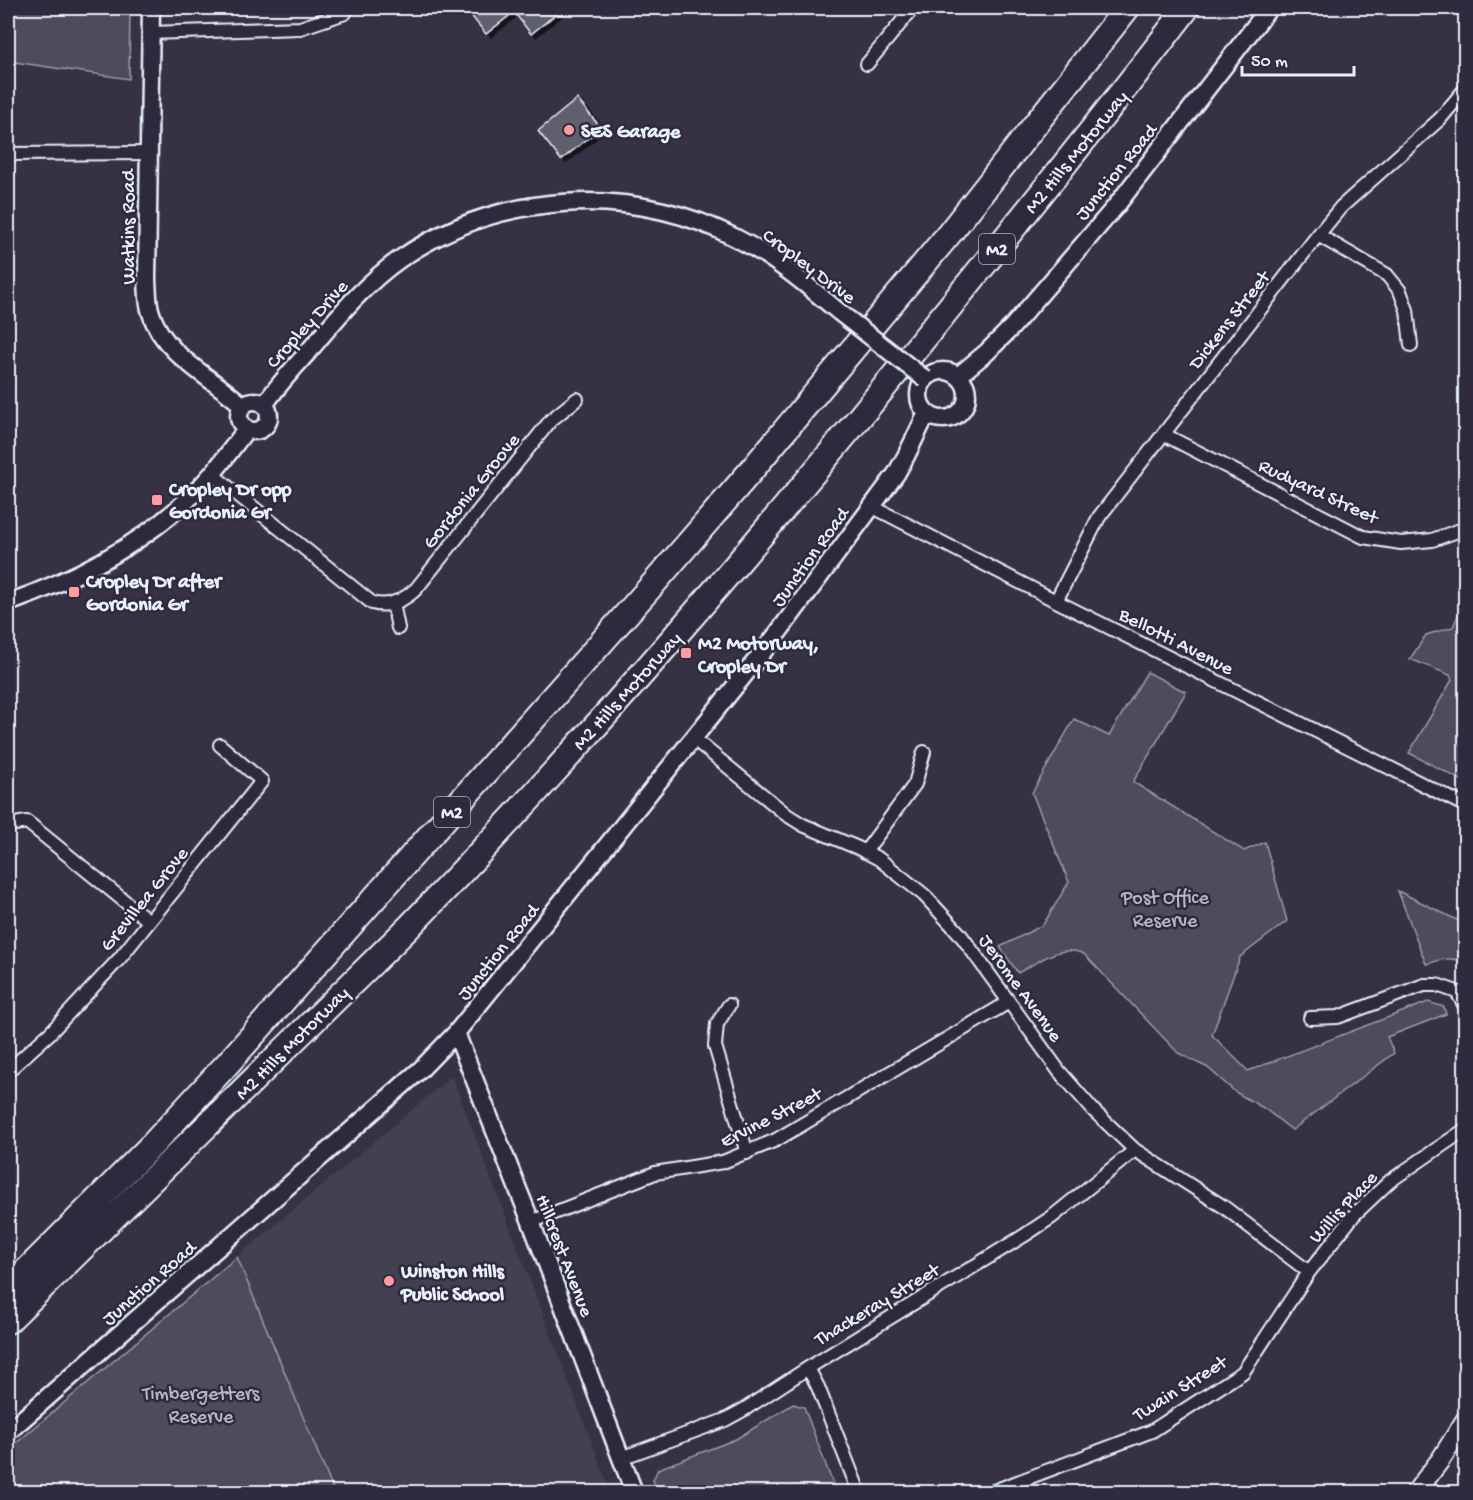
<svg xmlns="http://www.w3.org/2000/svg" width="1473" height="1500" font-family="'Gochi Hand',sans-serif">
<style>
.built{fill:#433f51}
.green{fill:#4d4b5c;stroke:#9a9eaa;stroke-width:1.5}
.building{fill:#605e6e;stroke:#e8f1f8;stroke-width:1.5;filter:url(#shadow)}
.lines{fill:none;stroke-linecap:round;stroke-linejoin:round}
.minor-casing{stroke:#e8f1f8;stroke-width:16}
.tertiary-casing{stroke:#e8f1f8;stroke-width:21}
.secondary-casing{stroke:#e8f1f8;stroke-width:22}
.motorway-casing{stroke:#e8f1f8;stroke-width:28}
.minor{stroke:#2f2a3d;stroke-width:12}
.tertiary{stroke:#2f2a3d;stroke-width:16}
.secondary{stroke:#2f2a3d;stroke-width:18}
.motorway{stroke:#2f2a3d;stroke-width:24}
.tertiary-bridge-casing{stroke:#e8f1f8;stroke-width:21;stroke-linecap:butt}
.tertiary-bridge{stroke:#2f2a3d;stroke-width:16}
.poi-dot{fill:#ff9aa2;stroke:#2f2a3d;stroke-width:2}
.labels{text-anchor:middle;stroke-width:5;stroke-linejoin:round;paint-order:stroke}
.shield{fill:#2f2a3d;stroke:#b0b5c0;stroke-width:1.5}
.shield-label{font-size:18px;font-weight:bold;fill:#e8f1f8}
.poi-label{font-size:20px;font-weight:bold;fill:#e8f1f8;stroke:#2f2a3d;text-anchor:start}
.street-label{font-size:20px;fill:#e8f1f8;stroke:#2f2a3d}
.park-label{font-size:20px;fill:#b2b7c1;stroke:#2f2a3d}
</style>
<defs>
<filter id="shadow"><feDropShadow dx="5" dy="3" stdDeviation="0" flood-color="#0009"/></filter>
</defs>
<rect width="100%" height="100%" fill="#363244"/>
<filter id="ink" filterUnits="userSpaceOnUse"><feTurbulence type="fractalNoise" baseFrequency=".0167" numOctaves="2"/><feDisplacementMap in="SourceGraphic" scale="12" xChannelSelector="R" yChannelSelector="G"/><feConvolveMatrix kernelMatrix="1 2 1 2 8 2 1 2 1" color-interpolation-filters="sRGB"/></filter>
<g filter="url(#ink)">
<path class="built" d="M 452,1076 L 611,1492 L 334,1492 L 237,1257 Z"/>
<path class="green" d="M 8,8 L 130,8 L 129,79 L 8,61 Z
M 1465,599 L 1465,782 L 1409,753 L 1452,680 L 1450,675 L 1410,659 L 1426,635 L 1453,627 Z
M 1147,672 L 1186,692 L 1133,782 L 1244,851 L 1265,842 L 1287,921 L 1240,957 L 1212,1035 L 1248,1071 L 1428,1002 L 1444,1007 L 1446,1014 L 1387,1037 L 1394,1053 L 1292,1130 L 1265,1109 L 1235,1092 L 1208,1068 L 1178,1053 L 1084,954 C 1060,943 1039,962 1018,973 L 1000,947 L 1043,925 L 1069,882 L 1032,793 L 1074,719 L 1109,736 Z
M 1398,891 L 1465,924 L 1465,962 C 1452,956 1439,960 1426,964 Z
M 237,1257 L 334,1492 L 18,1492 L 8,1486 L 8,1450 Z
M 793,1404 L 804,1407 L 836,1492 L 658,1492 L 653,1480 L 658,1469 L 736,1439 Z"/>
<path class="building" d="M 465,8 L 559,8 L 561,10 L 531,34 L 514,12 L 486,34 Z
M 577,99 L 601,128 L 561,160 L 538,131 Z"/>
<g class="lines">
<defs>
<path id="minor" d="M 150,33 L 300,28 L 345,13
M 867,64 L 913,8
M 8,154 L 149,153
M 1318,235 L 1387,275 L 1400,291 L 1407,310 L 1411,345
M 1163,434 L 1363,537 L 1401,543 L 1432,540 L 1466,528
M 212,474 L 372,603 C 389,608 403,601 416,589 L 551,420 L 577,399
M 871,506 L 1056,601 L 1466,806
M 1056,601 L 1099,517 L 1318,235 L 1341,207 L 1440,119 L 1466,88
M 393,603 L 398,628
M 694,739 L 787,815 L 803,825 L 858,848 L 879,859 L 924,895 L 960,934 L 1059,1071 L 1094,1111 L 1135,1150 L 1224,1207 L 1309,1272
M 8,825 L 27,822 L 149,921
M 865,852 L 915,784 L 924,752
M 729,1005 L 717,1024 L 715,1046 L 747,1153
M 1310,1018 L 1338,1017 L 1424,985 L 1437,985 L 1457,992 L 1466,1008
M 8,1071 L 50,1033 L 120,958 L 262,781 L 220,745
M 531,1222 L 655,1173 L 723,1162 L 776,1140 L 1009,1002
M 808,1368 L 818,1387 L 859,1492
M 621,1458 L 725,1420 L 745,1409 L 808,1368 L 1025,1235 L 1052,1217 L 1135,1150
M 991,1492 L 1152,1431 L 1243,1372 L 1309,1272 L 1354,1215 L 1390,1181 L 1466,1129"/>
<path id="tertiary" d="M 151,8 L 147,280 C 148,290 147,302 151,313 C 163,355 212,377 243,406
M919 395a24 24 0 1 1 48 0a24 24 0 1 1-48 0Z
M 958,376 L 987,352 L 1012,327 L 1116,206 L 1269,8
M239 416a15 15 0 1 1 30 0a15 15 0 1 1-30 0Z
M 265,404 C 277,386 293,369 308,352 C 336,319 364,284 400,259 C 499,191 630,184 736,238 C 774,257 807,285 839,312
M 8,603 C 84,576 159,536 212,474 C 224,460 235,444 246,430
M 456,1033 L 531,1222 L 634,1492
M 8,1432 L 420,1070 L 456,1033 L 774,638 L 896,474 L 906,456 L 927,413"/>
<path id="secondary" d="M 1416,1492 L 1441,1459 L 1466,1419"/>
<path id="motorway" d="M 8,1289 L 154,1143 L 228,1063 L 655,582 L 750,472 L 949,234 L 1127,8
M 8,1321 L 408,928 C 592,738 764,536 931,330 C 1017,224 1104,117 1187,8"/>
</defs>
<use href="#minor" class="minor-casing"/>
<use href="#tertiary" class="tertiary-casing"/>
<use href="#secondary" class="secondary-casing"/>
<use href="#motorway" class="motorway-casing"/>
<use href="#minor" class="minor"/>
<use href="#tertiary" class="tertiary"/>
<use href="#secondary" class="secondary"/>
<use href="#motorway" class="motorway"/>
<defs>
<path id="tertiary-bridge" d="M 839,312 L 925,379"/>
</defs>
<use href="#tertiary-bridge" class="tertiary-bridge-casing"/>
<use href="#tertiary-bridge" class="tertiary-bridge"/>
</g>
</g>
<g class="poi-dot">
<circle cx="569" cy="130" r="6"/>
<rect x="151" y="494" width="12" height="12" rx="3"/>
<rect x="68" y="586" width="12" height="12" rx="3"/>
<rect x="680" y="647" width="12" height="12" rx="3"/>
<circle cx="389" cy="1281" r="6"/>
</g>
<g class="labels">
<g class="shield">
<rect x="979" y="234" width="36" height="30" rx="4.5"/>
<rect x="434" y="797" width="36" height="30" rx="4.5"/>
</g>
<g class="shield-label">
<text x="997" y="255">M2</text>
<text x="452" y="818">M2</text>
</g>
<g class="poi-label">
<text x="581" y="137">SES Garage</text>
<text x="169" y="495">Cropley Dr opp<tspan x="169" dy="23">Gordonia Gr</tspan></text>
<text x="86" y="587">Cropley Dr after<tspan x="86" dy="23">Gordonia Gr</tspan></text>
<text x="698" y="649">M2 Motorway,<tspan x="698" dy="23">Cropley Dr</tspan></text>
<text x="401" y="1277">Winston Hills<tspan x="401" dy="23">Public School</tspan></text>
</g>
<g class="street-label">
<text transform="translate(1075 151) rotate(-51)" y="7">M2 Hills Motorway</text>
<text transform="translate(1115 171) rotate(-51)" y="7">Junction Road</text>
<text transform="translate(127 227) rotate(-90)" y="7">Watkins Road</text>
<text transform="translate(810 265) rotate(37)" y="7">Cropley Drive</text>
<text transform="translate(1228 319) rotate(-52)" y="7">Dickens Street</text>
<text transform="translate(306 323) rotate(-48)" y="7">Cropley Drive</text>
<text transform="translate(470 490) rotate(-51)" y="7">Gordonia Groove</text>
<text transform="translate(1319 490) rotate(25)" y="7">Rudyard Street</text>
<text transform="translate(809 556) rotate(-54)" y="7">Junction Road</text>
<text transform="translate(1177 640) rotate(27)" y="7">Bellotti Avenue</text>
<text transform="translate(626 690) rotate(-48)" y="7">M2 Hills Motorway</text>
<text transform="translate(143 898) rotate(-51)" y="7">Grevillea Grove</text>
<text transform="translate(497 951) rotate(-51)" y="7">Junction Road</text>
<text transform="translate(1022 987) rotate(54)" y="7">Jerome Avenue</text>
<text transform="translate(291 1042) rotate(-45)" y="7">M2 Hills Motorway</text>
<text transform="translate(770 1116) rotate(-27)" y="7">Ervine Street</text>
<text transform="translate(1342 1206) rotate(-47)" y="7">Willis Place</text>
<text transform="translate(566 1255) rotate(69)" y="7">Hillcrest Avenue</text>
<text transform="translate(148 1282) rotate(-41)" y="7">Junction Road</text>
<text transform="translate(876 1303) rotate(-31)" y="7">Thackeray Street</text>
<text transform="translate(1179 1387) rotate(-32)" y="7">Twain Street</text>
</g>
<g class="park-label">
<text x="1165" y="903">Post Office<tspan x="1165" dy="23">Reserve</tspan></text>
<text x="201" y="1399">Timbergetters<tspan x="201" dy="23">Reserve</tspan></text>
</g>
</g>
<rect width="1473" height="1500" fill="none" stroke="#2f2a3d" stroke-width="30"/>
<rect x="15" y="15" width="1443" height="1470" fill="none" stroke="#e8f1f8" stroke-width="2" filter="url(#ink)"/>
<path d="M1242 66v9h112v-9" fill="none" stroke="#e8f1f8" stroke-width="3"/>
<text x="1251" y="66" font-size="18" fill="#e8f1f8" stroke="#2f2a3d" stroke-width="4.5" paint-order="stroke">50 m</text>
</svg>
